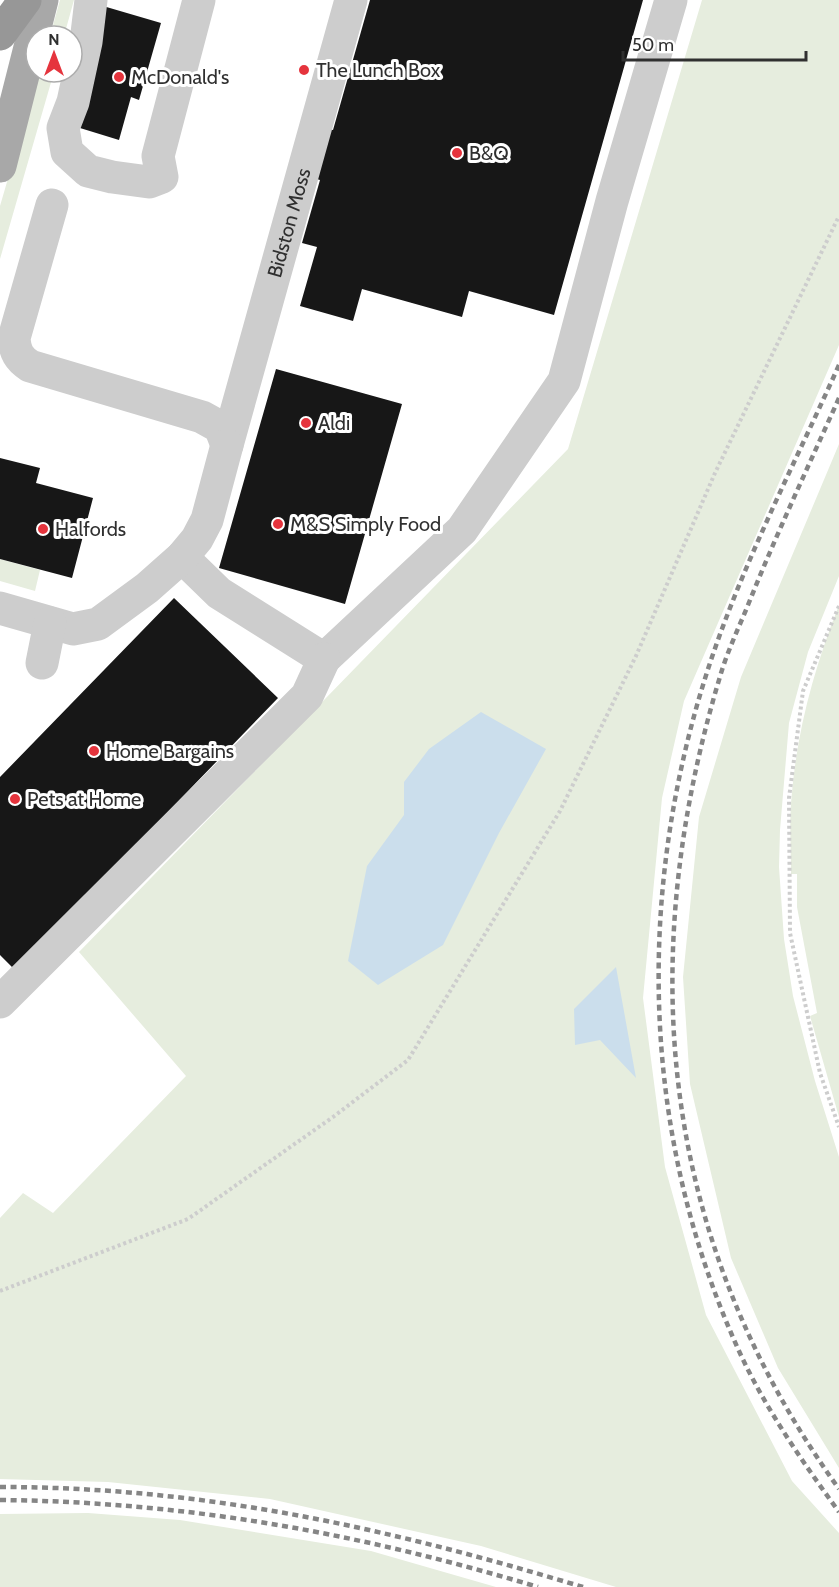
<svg xmlns="http://www.w3.org/2000/svg" width="839" height="1587" font-family="Cabin,sans-serif">
<style>
.green{fill:#e6edde}
.water{fill:#cbdeec}
.building{fill:#171717}
.lines{fill:none;stroke-linecap:round;stroke-linejoin:round}
.path{stroke:#cdcdcd;stroke-width:4;stroke-dasharray:3 3;stroke-linecap:butt}
.minor{stroke:#cdcdcd;stroke-width:33}
.major{stroke:#a8a8a8;stroke-width:33}
.highway{stroke:#979797;stroke-width:33}
.rail{stroke:#858585;stroke-width:4.5;stroke-dasharray:6 4.5;stroke-linecap:butt}
.poi-dot{fill:#e5343d;stroke:#fff;stroke-width:2}
.labels{text-anchor:middle;stroke-width:6;stroke-linejoin:round;paint-order:stroke}
.poi-label{font-size:20px;fill:#303030;stroke:#fff;text-anchor:start}
.street-label{font-size:20px;fill:#303030;stroke:#fff}
</style>
<rect width="100%" height="100%" fill="#fff"/>
<path class="green" d="M 60,0 L 74,0 L 64,36 L 50,36 Z
M 702,0 L 839,0 L 839,345 L 684,701 L 662,798 L 643,998 L 665,1167 L 706,1315 L 792,1481 L 839,1533 L 839,1587 L 616,1587 L 481,1546 L 270,1499 L 108,1482 L 0,1479 L 0,1218 L 23,1193 L 53,1213 L 186,1076 L 79,952 L 568,449 Z
M 39,72 L 54,72 L 0,259 L 0,206 Z
M 839,444 L 839,576 L 808,652 L 789,723 L 780,830 L 779,867 L 784,939 L 793,996 L 815,1081 L 839,1157 L 839,1468 L 778,1368 L 731,1258 L 690,1084 L 683,977 L 699,817 L 741,677 Z
M 0,559 L 40,570 L 35,591 L 0,581 Z
M 839,605 L 839,1117 L 810,1016 L 817,1013 L 797,907 L 797,874 L 791,874 C 791,847 789,819 792,792 C 798,726 815,666 839,605 Z
M 88,1513 L 180,1520 L 371,1551 L 496,1587 L 0,1587 L 0,1514 Z"/>
<path class="water" d="M 481,712 L 546,749 L 499,833 L 443,945 L 378,985 L 348,961 L 367,866 L 404,815 L 404,782 L 429,749 Z
M 616,967 L 636,1078 L 600,1040 L 575,1045 L 574,1009 Z"/>
<path class="building" d="M 370,0 L 643,0 L 554,315 L 469,291 L 462,317 L 362,289 L 353,321 L 300,306 L 317,247 L 302,243 L 320,180 L 307,176 L 321,127 L 333,130 Z
M 103,6 L 161,23 L 139,100 L 131,97 L 119,140 L 80,128 Z
M 276,369 L 402,404 L 345,604 L 219,568 Z
M 0,458 L 40,468 L 36,483 L 93,498 L 72,578 L 0,559 Z
M 174,598 L 278,698 L 15,970 L 0,955 L 0,777 Z"/>
<g class="lines">
<path class="path" d="M 839,606 L 803,691 L 789,798 L 790,933 L 820,1073 L 839,1127
M 0,1291 L 188,1219 L 333,1117 L 408,1060 L 560,811 L 636,656 L 715,473 L 839,216"/>
<g class="minor">
<path d="M 91,0 L 86,42 L 73,102 L 63,128 L 67,152 L 88,171 L 112,177 L 149,182 L 162,177 L 158,156 L 199,0"/>
<path id="s1" d="M 52,205 L 14,338 C 15,352 19,359 30,366 L 202,417 L 220,427 L 227,445 L 351,0"/>
<path d="M 182,557 L 219,593 L 324,659 L 462,530 L 564,381 L 612,201 L 671,0"/>
<path d="M 0,608 L 73,629 L 98,624 L 147,588 L 182,557 L 197,539 L 207,520 L 227,445"/>
<path d="M 42,663 L 50,623"/>
<path d="M 0,1002 L 307,696 L 324,659"/>
</g>
<path class="major" d="M 0,166 L 42,0"/>
<path class="highway" d="M 0,34 L 25,0"/>
<path class="rail" d="M 839,365 C 795,463 744,561 710,663 C 635,890 640,1133 739,1351 C 765,1408 802,1461 839,1512
M 839,398 C 808,467 776,535 748,605 C 739,627 729,648 722,670 C 633,960 659,1239 839,1489
M 0,1487 C 205,1487 387,1528 583,1587
M 0,1500 C 188,1502 358,1533 538,1587"/>
</g>
<g class="poi-dot">
<circle cx="304" cy="70" r="6"/>
<circle cx="119" cy="77" r="6"/>
<circle cx="457" cy="153" r="6"/>
<circle cx="306" cy="423" r="6"/>
<circle cx="278" cy="524" r="6"/>
<circle cx="43" cy="529" r="6"/>
<circle cx="94" cy="751" r="6"/>
<circle cx="15" cy="799" r="6"/>
</g>
<g class="labels">
<g class="poi-label">
<text x="316" y="77">The Lunch Box</text>
<text x="131" y="84">McDonald's</text>
<text x="469" y="160">B&amp;Q</text>
<text x="318" y="430">Aldi</text>
<text x="290" y="531">M&amp;S Simply Food</text>
<text x="55" y="536">Halfords</text>
<text x="106" y="758">Home Bargains</text>
<text x="27" y="806">Pets at Home</text>
</g>
<g class="street-label">
<text dy="7" stroke="none"><textPath href="#s1" startOffset="622">Bidston Moss</textPath></text>
</g>
</g>
<g transform="translate(54 54)"><circle r="28" fill="#ffffff" stroke="#acacac" stroke-width="1.5"/>
<path d="M0-4.5L10 22L0 15L-10 22Z" fill="#e5343d"/>
<text y="-9" font-size="16" font-weight="bold" text-anchor="middle" fill="#303030">N</text>
</g>
<path d="M623 51v9h183v-9" fill="none" stroke="#303030" stroke-width="3"/>
<text x="632" y="51" font-size="18" fill="#303030" stroke="#ffffff" stroke-width="4.5" paint-order="stroke">50 m</text>
</svg>
